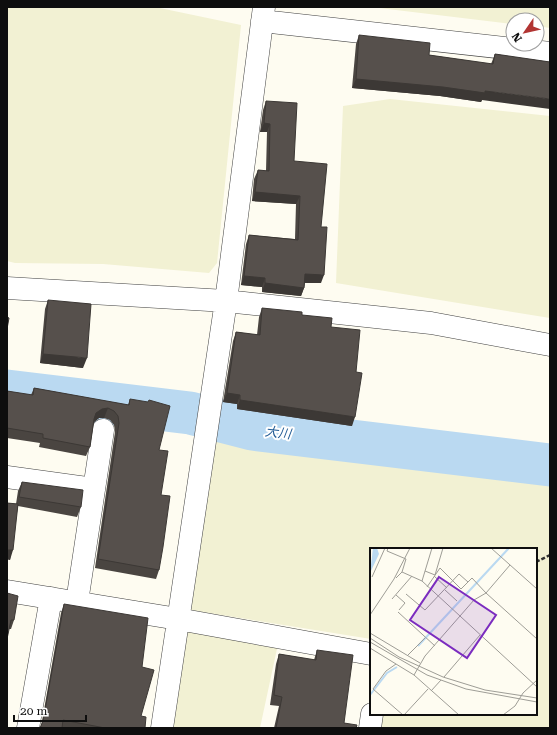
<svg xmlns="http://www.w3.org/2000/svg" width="557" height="735" font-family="'Roboto Serif','Noto Sans JP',serif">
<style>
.farmland{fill:#f2f1d3}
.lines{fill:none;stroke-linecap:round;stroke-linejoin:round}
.river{stroke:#bad9f1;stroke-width:43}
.minor-casing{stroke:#414141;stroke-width:23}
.path{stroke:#303030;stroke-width:2.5;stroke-dasharray:4 2;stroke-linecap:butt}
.minor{stroke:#fff;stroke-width:22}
.wall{fill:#4a4541}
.shaded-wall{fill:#3c3835}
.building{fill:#56504c;stroke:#3c3835}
.labels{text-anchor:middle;stroke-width:4;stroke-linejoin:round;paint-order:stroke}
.water-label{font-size:13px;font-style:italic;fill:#235c95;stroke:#fff}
.inset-river{fill:none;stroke:#bad9f1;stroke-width:2}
.inset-road{fill:none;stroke:#9e9d96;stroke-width:1}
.view{fill:#7b2cbf;fill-opacity:0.15;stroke:#7b2cbf;stroke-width:2}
.inset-edge{fill:none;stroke:#0e0e0e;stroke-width:2}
</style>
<rect width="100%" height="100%" fill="#fefcf1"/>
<path class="farmland" d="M 7,7 L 155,7 L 241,25 L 217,263 L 209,273 L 103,264 L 15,263 L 7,261 Z
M 371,7 L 550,7 L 550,28 L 537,26 L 537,20 L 513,20 L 513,24 Z
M 390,99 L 550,116 L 550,318 L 336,283 L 343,106 Z
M 216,431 L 550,477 L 550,728 L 379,728 L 381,714 L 536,714 L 536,549 L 371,549 L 371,639 L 190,610 Z
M 183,627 L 278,644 L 260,728 L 167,728 Z"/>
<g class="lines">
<path class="river" d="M 7,391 L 190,413 L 252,429 L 550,465"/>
<defs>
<path id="minor" d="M 262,21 L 550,53
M 7,288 L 226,301 L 431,323 L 550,345
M 7,477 L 94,489
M 7,591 L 178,619 L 371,654
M 77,602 L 103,430
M 28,728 L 51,598
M 162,728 L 226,301 L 264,7
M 370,728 L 372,714"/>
</defs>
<use href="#minor" class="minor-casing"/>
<path class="path" d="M 536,562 L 550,555"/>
<use href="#minor" class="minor"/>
</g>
<path class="wall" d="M 359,35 L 429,55 L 491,64 L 495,54 L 550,62 L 482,100 L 481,102 L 440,96 L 352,88 L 356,44 Z
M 266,101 L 294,161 L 321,227 L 321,283 L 305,283 L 304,288 L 301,296 L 262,292 L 262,287 L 241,285 L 246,244 L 249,235 L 295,239 L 296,204 L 252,201 L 254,179 L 258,170 L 266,171 L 267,132 L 260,132 L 263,110 Z
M 48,300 L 83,368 L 40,363 L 45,309 Z
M 262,308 L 302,315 L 331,327 L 356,372 L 352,426 L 237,409 L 237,404 L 223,402 L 233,341 L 236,332 L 257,335 L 259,317 Z
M 34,388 L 128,405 L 130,399 L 159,450 L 161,495 L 159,570 L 156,579 L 95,568 L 115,432 L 114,425 L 110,420 L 104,418 L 99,418 L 94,422 L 90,447 L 86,456 L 39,447 L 40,443 L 7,438 L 7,391 L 31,395 Z
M 22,482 L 81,507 L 77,517 L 18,506 L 10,560 L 7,559 L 7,503 L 16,504 L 18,491 Z
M 7,593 L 14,620 L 11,629 L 9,629 Z
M 64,604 L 142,667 L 141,716 L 145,728 L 40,728 L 41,727 L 61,613 Z
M 317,650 L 344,723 L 356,728 L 274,728 L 279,706 L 270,705 L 276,664 L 279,654 L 314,660 Z"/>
<path class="shaded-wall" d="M 356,79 L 485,91 L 550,99 L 550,109 L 482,100 L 481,102 L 440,96 L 352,88 Z
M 264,123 L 270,124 L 267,132 L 260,132 Z
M 255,192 L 300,196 L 296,204 L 252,201 Z
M 305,274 L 324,275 L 321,283 L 302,283 Z
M 244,276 L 265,278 L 262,287 L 241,285 Z
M 265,283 L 304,288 L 301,296 L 262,292 Z
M 43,354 L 87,358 L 83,368 L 40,363 Z
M 227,393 L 240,395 L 237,404 L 223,402 Z
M 240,400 L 355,417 L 352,426 L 237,409 Z
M 108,408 L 104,418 L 99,418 L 93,423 L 91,428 L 96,413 L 102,409 Z
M 7,550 L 13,550 L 10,560 L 7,559 Z"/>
<path class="building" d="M 359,35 L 430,43 L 429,55 L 493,64 L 495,54 L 550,62 L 550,99 L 485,91 L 485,93 L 443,87 L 356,79 Z
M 266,101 L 297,103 L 294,161 L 327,164 L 321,227 L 327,227 L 324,275 L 305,274 L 304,288 L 265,283 L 265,278 L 244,276 L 249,235 L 298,240 L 300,196 L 255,192 L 258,170 L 269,171 L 270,124 L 264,123 Z
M 48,300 L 91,304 L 87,358 L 43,354 Z
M 262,308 L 302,312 L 302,315 L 332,318 L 331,327 L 360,330 L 356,372 L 362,373 L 355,417 L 240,400 L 240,395 L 227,393 L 236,332 L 260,335 Z
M 7,317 L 9,318 L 7,329 Z
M 34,388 L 129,405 L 130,399 L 148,402 L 149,400 L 170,406 L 159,450 L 168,451 L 161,495 L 170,496 L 163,547 L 159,570 L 98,559 L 119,423 L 118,416 L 114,411 L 108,408 L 102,409 L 96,413 L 94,419 L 90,447 L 43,438 L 43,434 L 7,428 L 7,391 L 33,395 Z
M 22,482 L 83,490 L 81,507 L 19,497 Z
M 7,503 L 18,504 L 13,550 L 7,550 Z
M 7,593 L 18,596 L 14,620 L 11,620 L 7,639 Z
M 64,604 L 148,618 L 142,667 L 154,670 L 141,716 L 146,717 L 145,728 L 105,728 L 63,720 L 62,728 L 40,728 L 43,721 Z
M 317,650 L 353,655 L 344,723 L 357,725 L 356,728 L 276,728 L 282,697 L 274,695 L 279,654 L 316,660 Z"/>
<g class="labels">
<g class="water-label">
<text transform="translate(278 432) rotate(7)" y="5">大川</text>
</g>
</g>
<g transform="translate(370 548)">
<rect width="167" height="167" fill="#fefcf1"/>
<path d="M 3,0 L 7,0 L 9,6 L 0,25 Z" fill="#bad9f1"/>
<path class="inset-river" d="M 48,98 L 139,0M 0,147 L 17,125 L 27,119"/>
<path class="inset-road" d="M 18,0 L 17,3 L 36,11 L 32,24 L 26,30M 121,0 L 167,41M 55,23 L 65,27 L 73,0M 32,24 L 52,33 L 167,139M 64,28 L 77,40M 2,29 L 15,0M 52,33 L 62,0M 57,39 L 70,20 L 91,41 L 102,30 L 116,45 L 140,17M 75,42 L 87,53M 36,46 L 55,62 L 89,26 L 98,34M 26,47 L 35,55 L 29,62M 22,51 L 42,28M 28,64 L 65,98M 0,67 L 24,31 L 40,0M 0,85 L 50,115M 0,90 L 29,109 L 73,129 L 115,142 L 167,150M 0,94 L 57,127 L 96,141 L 167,154M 0,100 L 26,116M 37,108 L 55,90M 74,129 L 110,87M 61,143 L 71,132M 33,167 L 3,141 L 16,123 L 26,116 L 44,127M 34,167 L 58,141M 89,167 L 44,127 L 55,108 L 104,52 L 116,45 L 167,91M 133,167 L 145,158 L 153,145 L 167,132"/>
<path class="view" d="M 69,29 L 126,67 L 97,110 L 40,72 Z"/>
<rect width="167" height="167" class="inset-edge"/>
</g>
<rect width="557" height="735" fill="none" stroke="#0e0e0e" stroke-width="16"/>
<g transform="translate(525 32) rotate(236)"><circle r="19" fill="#ffffff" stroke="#9f9f9f"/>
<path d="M0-3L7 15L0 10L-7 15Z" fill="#b23533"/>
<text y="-6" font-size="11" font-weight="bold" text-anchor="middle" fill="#0e0e0e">N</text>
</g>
<path d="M14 715v6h72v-6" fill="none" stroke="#0e0e0e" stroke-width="2"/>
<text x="20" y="715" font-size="12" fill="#0e0e0e" stroke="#ffffff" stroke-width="3" paint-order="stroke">20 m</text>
</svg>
